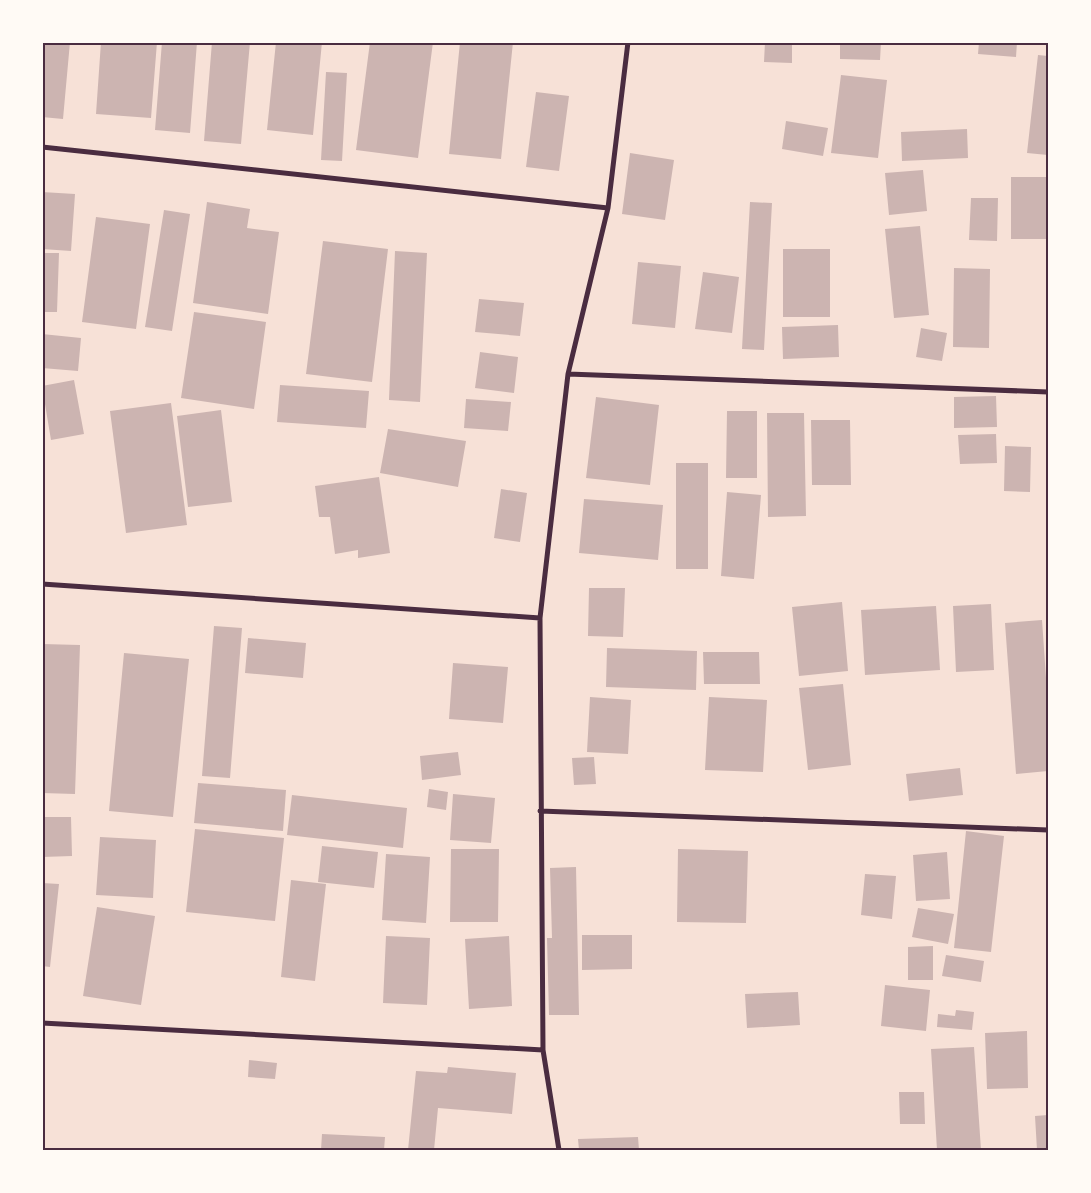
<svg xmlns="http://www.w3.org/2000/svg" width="1091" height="1193" font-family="'DM Sans',sans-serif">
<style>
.building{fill:#ccb4b1}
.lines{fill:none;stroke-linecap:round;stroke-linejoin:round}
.minor{stroke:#4a2c40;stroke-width:5}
.neatline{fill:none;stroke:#4a2c40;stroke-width:2}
</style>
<rect width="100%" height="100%" fill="#f7e1d7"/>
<path class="building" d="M 42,42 L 70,42 L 63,119 L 42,117 Z
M 101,42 L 157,42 L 151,118 L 96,114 Z
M 162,42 L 197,42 L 190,133 L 155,130 Z
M 212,42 L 250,42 L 241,144 L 204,141 Z
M 276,42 L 322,42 L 313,135 L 267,130 Z
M 370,42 L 433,42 L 418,158 L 356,150 Z
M 460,42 L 513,42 L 501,159 L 449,154 Z
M 765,42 L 792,42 L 792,63 L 764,62 Z
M 840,42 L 881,42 L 880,60 L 840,59 Z
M 979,42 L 1017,42 L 1016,57 L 978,54 Z
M 1038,55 L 1048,56 L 1048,155 L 1027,153 Z
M 326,72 L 347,73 L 342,161 L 321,160 Z
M 841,75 L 887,80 L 878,158 L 831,153 Z
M 536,92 L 569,96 L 559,171 L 526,167 Z
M 786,121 L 828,128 L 823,156 L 782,149 Z
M 967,129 L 968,158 L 902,161 L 901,132 Z
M 630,153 L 674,160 L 665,220 L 622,214 Z
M 923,170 L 927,211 L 889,215 L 885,173 Z
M 1011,177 L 1048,177 L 1048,239 L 1011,239 Z
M 42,192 L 75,194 L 71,251 L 42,249 Z
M 971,198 L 998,198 L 997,241 L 969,240 Z
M 207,202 L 250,209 L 247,228 L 279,232 L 268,314 L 193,303 Z
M 750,202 L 772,203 L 764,350 L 742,349 Z
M 164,210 L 190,214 L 172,331 L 145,327 Z
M 96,217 L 150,224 L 136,329 L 82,322 Z
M 920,226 L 929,315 L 894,318 L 885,229 Z
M 323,241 L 388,249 L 372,382 L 306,374 Z
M 783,249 L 830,249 L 830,317 L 783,317 Z
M 395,251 L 427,253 L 420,402 L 389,400 Z
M 42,253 L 59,253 L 57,312 L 42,312 Z
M 638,262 L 681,266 L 675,328 L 632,324 Z
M 954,268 L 990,269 L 989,348 L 953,347 Z
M 703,272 L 739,277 L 732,333 L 695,329 Z
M 479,299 L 524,303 L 520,336 L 475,332 Z
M 194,312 L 266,322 L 254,409 L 181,398 Z
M 838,325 L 839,357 L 783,359 L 782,327 Z
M 921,328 L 947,333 L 942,361 L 916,357 Z
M 42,334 L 81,338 L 78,371 L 42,368 Z
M 480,352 L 518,357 L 514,393 L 475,388 Z
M 74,380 L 84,434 L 51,440 L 42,386 Z
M 280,385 L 369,391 L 366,428 L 277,422 Z
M 996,396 L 997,427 L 954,428 L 954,397 Z
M 596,397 L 659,405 L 650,485 L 586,478 Z
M 466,399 L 511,402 L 508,431 L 464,428 Z
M 171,403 L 187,525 L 126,533 L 110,411 Z
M 221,410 L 232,502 L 188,507 L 177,416 Z
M 727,411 L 757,411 L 757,478 L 726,478 Z
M 767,413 L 804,413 L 806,516 L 768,517 Z
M 811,420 L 850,420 L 851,485 L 812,485 Z
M 388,429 L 466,441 L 458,487 L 380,473 Z
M 996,434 L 997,463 L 960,464 L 958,435 Z
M 1005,446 L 1031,447 L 1030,492 L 1004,491 Z
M 676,463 L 708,463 L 708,569 L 676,569 Z
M 379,477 L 390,553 L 358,558 L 358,550 L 335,554 L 330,517 L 319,517 L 315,486 Z
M 501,489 L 527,493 L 520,542 L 494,538 Z
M 727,492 L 761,495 L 754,579 L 721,576 Z
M 584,499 L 663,505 L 658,560 L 579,553 Z
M 589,588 L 625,588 L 623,637 L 588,636 Z
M 842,602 L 848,671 L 799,676 L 792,607 Z
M 991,604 L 994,670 L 956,672 L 953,606 Z
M 936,606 L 940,670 L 865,675 L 861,610 Z
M 1042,620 L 1048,707 L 1048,771 L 1016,774 L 1005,623 Z
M 214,626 L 242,628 L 230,778 L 202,776 Z
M 248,638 L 306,643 L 303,678 L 245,673 Z
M 42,644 L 80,645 L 75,794 L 42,793 Z
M 607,648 L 697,651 L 696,690 L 606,687 Z
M 703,652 L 759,652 L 760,684 L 704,684 Z
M 124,653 L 189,659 L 173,817 L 109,811 Z
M 453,663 L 508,667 L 503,723 L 449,719 Z
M 843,684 L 851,765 L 808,770 L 799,688 Z
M 590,697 L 631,700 L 628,754 L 587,752 Z
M 709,697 L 767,700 L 763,772 L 705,770 Z
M 458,752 L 461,775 L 422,780 L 420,756 Z
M 594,757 L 596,784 L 574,785 L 572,758 Z
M 960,768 L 963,795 L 909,801 L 906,774 Z
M 198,783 L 286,790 L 283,831 L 194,823 Z
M 429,789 L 448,792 L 446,810 L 427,807 Z
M 453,794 L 495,798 L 491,843 L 450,840 Z
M 292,795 L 407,808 L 403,848 L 287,835 Z
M 42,817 L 71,817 L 72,856 L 42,857 Z
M 195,829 L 284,838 L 275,921 L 186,912 Z
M 966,831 L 1004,836 L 991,952 L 954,948 Z
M 100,837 L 156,840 L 153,898 L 96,895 Z
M 322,846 L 378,852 L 374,888 L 318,882 Z
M 451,849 L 499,849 L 498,922 L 450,922 Z
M 678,849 L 748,851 L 746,923 L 677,922 Z
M 947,852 L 950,899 L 916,901 L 913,855 Z
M 386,854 L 430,857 L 426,923 L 382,920 Z
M 576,867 L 579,1015 L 549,1015 L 547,938 L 552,938 L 550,868 Z
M 865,874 L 896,876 L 892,919 L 861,915 Z
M 291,880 L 326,884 L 315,981 L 281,977 Z
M 42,883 L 59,884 L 50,967 L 42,966 Z
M 97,907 L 155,916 L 141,1005 L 83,996 Z
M 918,908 L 954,914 L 948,944 L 912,937 Z
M 582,935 L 632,935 L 632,969 L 582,970 Z
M 386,936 L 430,938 L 427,1005 L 383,1003 Z
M 509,936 L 512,1006 L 469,1009 L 465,939 Z
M 933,946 L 933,980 L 908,980 L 908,947 Z
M 946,955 L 984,961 L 981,982 L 942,976 Z
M 885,985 L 930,990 L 926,1031 L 881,1026 Z
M 798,992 L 800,1025 L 747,1028 L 745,994 Z
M 956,1010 L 974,1012 L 972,1030 L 937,1027 L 938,1014 L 955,1016 Z
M 1027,1031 L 1028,1088 L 987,1089 L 985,1033 Z
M 974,1047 L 981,1150 L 937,1150 L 931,1049 Z
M 249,1060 L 277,1063 L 275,1079 L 248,1077 Z
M 448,1067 L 516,1073 L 512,1114 L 438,1108 L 434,1150 L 408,1150 L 416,1071 L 447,1073 Z
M 899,1092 L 924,1092 L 925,1124 L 900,1124 Z
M 1048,1115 L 1048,1150 L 1037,1150 L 1035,1116 Z
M 322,1134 L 385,1137 L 384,1150 L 321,1150 Z
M 638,1137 L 639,1150 L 579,1150 L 578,1139 Z"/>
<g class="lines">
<path class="minor" d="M 42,147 L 608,208
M 568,374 L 1048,392
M 42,584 L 540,618
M 540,811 L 1048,830
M 42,1023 L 543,1050
M 559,1150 L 543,1050 L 540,618 L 568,374 L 608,208 L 628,42"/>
</g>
<rect width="1091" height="1193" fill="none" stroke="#fffaf5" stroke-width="88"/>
<rect x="44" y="44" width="1003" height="1105" class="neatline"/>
</svg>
